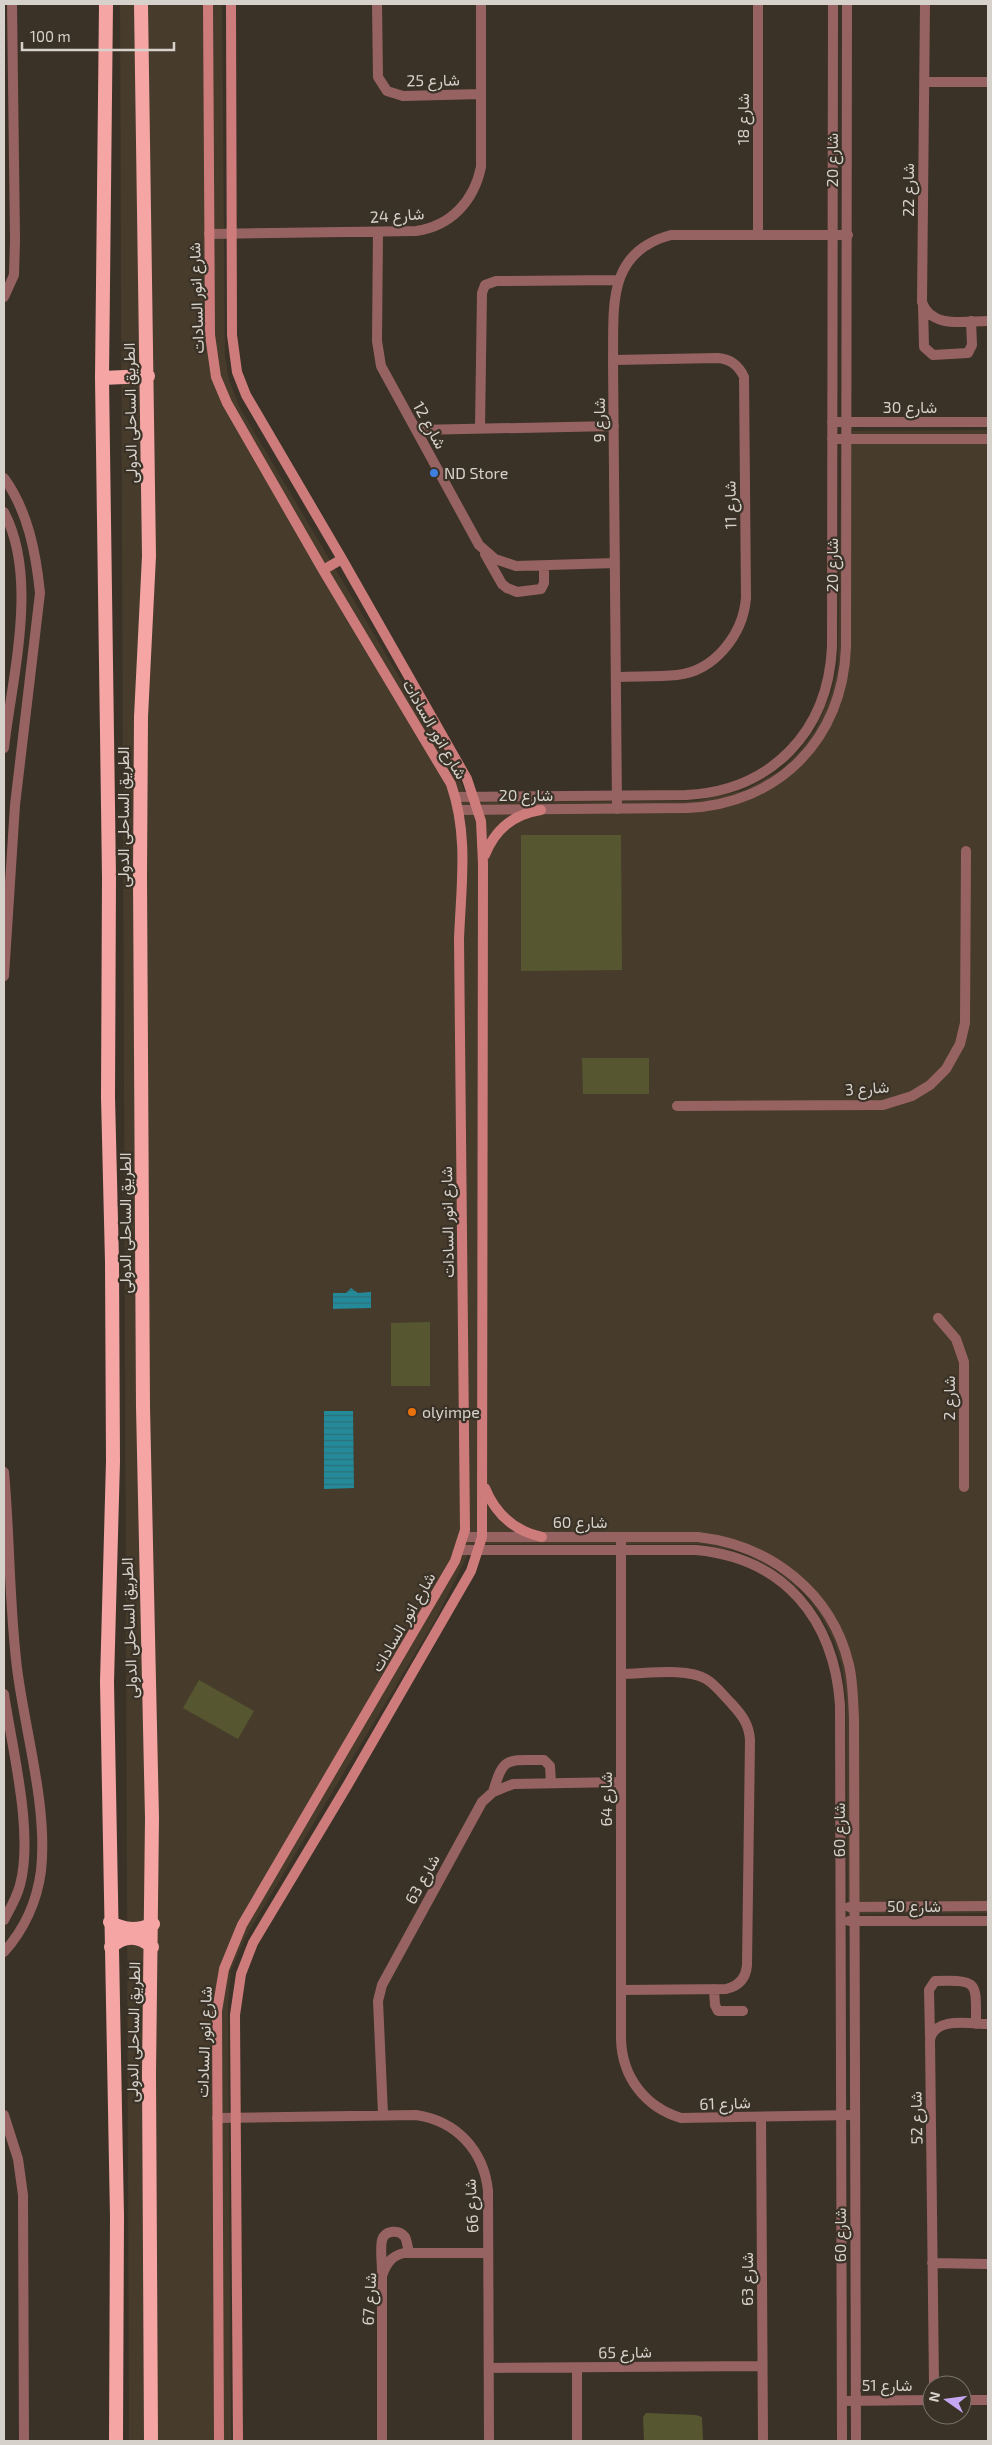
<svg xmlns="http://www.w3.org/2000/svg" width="992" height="2445" font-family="'Exo 2',Vazirmatn,sans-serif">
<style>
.built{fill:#473b2b}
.park{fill:#565730}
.water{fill:url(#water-rules)}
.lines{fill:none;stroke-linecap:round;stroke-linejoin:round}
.minor{stroke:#976362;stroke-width:10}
.tertiary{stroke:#976362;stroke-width:10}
.secondary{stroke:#ce7c7b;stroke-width:10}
.trunk{stroke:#f4a5a4;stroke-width:14}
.shop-dot{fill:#3f7fe0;stroke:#3a3227;stroke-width:2}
.food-dot{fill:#e8710a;stroke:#3a3227;stroke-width:2}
.labels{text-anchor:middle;stroke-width:4.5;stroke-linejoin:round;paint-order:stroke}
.street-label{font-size:16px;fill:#d6d1cb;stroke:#3a3227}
.poi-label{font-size:16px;fill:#d6d1cb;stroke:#3a3227;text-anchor:start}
</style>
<defs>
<pattern id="water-rules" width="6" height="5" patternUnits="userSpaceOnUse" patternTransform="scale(1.25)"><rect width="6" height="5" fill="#248a99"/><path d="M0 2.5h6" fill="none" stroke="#2e7079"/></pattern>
</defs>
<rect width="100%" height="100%" fill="#3a3227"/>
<path class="built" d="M 120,4 L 222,4 L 225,356 L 229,380 L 240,408 L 459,778 L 469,802 L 695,801 L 745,790 L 781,770 L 800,751 L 816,729 L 832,692 L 838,666 L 842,431 L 988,430 L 988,1913 L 848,1914 L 846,1698 L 842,1666 L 833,1639 L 821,1616 L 805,1594 L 776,1570 L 741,1552 L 702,1544 L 473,1544 L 437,1617 L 245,1938 L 231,1970 L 228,2004 L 231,2441 L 129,2441 Z"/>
<path class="park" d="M 521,835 L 621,835 L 622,970 L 521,971 Z
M 582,1058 L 649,1058 L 649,1094 L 583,1094 Z
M 430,1322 L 430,1386 L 391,1386 L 391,1323 Z
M 199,1680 L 254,1711 L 238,1739 L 183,1708 Z
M 646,2413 L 696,2415 L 702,2417 L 703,2441 L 644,2441 L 643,2417 Z"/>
<path class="water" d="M 351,1288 L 358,1293 L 371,1292 L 371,1308 L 333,1309 L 333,1293 L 346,1293 Z
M 324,1411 L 353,1411 L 354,1488 L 324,1489 Z"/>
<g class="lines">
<path class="minor" d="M 377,4 L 378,77 L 387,91 L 403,96 L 481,94
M 758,4 L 758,235
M 925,4 L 922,302 C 931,329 965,321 988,321
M 924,82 L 988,82
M 378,232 L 377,341 L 381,366 L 479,545 L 495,559 L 516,566 L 615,563
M 209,234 L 416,231 C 451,226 474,201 481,167 L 481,4
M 4,297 L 14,275 L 15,240 L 12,4
M 923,305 L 924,347 L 933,355 L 968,353 L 972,345 L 971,321
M 613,360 L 718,358 C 731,359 739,366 744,377 L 746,598 C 743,634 715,671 677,675 C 657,677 636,676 616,677
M 480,428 L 482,293 L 485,285 L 496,281 L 618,280
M 416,430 L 614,426
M 4,478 C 28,511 36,553 40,593 L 15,805 L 4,976
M 4,512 C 39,578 12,677 4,748
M 485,554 L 502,584 L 507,588 L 517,592 L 541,589 L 544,583 L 544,566
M 617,809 L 613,360 C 614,308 606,252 671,235 L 848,235
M 677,1106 L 883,1105 L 912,1096 L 930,1085 L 946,1069 L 960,1044 L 965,1023 L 966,851
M 938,1318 L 956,1339 L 964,1362 L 964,1487
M 4,1472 C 10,1537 9,1603 17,1668 C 25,1732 48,1807 41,1871 C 37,1901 24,1930 4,1952
M 621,1537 L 621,2039 C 622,2077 645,2107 681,2118 L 855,2115
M 621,1674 C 645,1674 686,1667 706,1679 C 716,1685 723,1695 731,1703 C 742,1715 749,1724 750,1740 L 747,1965 C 746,1978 739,1986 726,1989 L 621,1990
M 4,1694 C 12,1748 34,1833 20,1885 C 17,1897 10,1909 4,1920
M 493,1792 C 504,1754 508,1761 544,1760 L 550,1766 L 551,1783
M 714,1989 L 715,2005 L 718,2011 L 743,2011
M 930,2037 L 929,1990 L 935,1981 C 979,1980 976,1981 976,2024
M 383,2114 L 378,2001 L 382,1985 L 482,1802 L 493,1792 L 513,1784 L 621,1782
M 4,2115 L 18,2159 L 23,2195 L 24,2441
M 761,2117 L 763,2441
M 217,2118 L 416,2115 C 457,2121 484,2151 488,2191 L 489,2441
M 932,2263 L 988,2264
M 382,2272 C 382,2262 380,2249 382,2240 C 385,2230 399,2229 405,2237 C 407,2241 408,2248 409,2253
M 489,2368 L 762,2366
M 577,2368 L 577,2441
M 934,2385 L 930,2040 C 934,2016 971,2024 988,2024
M 962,2400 L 988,2400
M 842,2401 L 932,2400
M 382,2441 L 382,2276 C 386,2264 391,2256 404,2253 L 488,2253"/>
<path class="tertiary" d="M 832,422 L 988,422
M 832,439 L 988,439
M 456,797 L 686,795 C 771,791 828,732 832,647 L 833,4
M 459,810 L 687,808 C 779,804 843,739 846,647 L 847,4
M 464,1537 L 698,1537 C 770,1545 832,1592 849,1665 C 853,1682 853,1700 854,1718 L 856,2441
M 460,1550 L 696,1550 C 784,1558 834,1619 840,1705 L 842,2441
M 849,1907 L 988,1906
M 849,1921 L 988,1921"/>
<path class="secondary" d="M 208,4 L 210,335 L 216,377 L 227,403 L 323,570 L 451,784 C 469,836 461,886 459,939 L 465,1530 L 455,1561 L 242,1925 L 224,1969 L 217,2011 L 219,2441
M 231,4 L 232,335 L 237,372 L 246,395 L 342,559 L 467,779 L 481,821 L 483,864 L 482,1537 L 471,1571 L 347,1786 L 253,1943 L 241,1974 L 235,2015 L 238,2441
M 323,570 L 342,559
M 485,855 C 495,829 514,814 541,810
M 485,1488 C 496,1515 515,1531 542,1537"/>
<path class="trunk" d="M 106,4 L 102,378 L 109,877 L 108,1097 L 112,1262 L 113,1461 L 107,1682 L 117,2216 L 116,2441
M 141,4 L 149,556 L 141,717 L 140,876 L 143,1407 L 152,1818 L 149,2074 L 151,2441
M 102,378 L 148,376
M 110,1922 C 124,1931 138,1931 153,1924
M 111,1947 C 124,1935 139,1935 152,1947"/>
</g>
<circle class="shop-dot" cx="434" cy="473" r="5"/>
<circle class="food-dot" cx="412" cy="1412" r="5"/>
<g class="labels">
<g class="street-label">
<text transform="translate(433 80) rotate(-1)" y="6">شارع 25</text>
<text transform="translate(743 119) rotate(-90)" y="6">شارع 18</text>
<text transform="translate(832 160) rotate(-90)" y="6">شارع 20</text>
<text transform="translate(908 190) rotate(-90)" y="6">شارع 22</text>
<text transform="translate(397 215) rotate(-4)" y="6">شارع 24</text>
<text transform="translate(196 298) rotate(-92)" y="6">شارع انور السادات</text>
<text x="910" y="413">شارع 30</text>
<text transform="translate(130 413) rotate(-91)" y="6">الطريق الساحلى الدولى</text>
<text transform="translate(599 420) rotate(-90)" y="6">شارع 9</text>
<text transform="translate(430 425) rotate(61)" y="6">شارع 12</text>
<text transform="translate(730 505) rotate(-91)" y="6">شارع 11</text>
<text transform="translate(832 565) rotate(-90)" y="6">شارع 20</text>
<text transform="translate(435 729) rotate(60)" y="6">شارع انور السادات</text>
<text x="526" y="801">شارع 20</text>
<text transform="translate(123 817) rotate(-90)" y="6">الطريق الساحلى الدولى</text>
<text transform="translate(867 1088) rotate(-4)" y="6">شارع 3</text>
<text transform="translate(447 1222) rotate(-91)" y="6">شارع انور السادات</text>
<text transform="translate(125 1223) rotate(-90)" y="6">الطريق الساحلى الدولى</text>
<text transform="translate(949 1398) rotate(-90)" y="6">شارع 2</text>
<text x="580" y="1528">شارع 60</text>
<text transform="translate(403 1622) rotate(-60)" y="6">شارع انور السادات</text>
<text transform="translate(129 1628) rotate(-92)" y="6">الطريق الساحلى الدولى</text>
<text transform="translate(606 1799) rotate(-90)" y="6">شارع 64</text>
<text transform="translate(839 1830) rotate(-90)" y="6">شارع 60</text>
<text transform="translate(422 1879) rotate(-61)" y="6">شارع 63</text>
<text x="914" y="1912">شارع 50</text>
<text transform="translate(133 2032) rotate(-89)" y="6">الطريق الساحلى الدولى</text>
<text transform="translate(204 2042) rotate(-88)" y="6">شارع انور السادات</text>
<text transform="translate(725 2103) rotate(-2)" y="6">شارع 61</text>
<text transform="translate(916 2118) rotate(-91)" y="6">شارع 52</text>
<text transform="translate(471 2206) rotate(-93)" y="6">شارع 66</text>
<text transform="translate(840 2235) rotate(-90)" y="6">شارع 60</text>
<text transform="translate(747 2279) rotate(-90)" y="6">شارع 63</text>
<text transform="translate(369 2299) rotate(-87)" y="6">شارع 67</text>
<text transform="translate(625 2352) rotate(-1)" y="6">شارع 65</text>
<text x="887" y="2391">شارع 51</text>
</g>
<g class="poi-label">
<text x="444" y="479">ND Store</text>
<text x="422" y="1418">olyimpe</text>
</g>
</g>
<rect width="992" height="2445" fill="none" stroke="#d6d1cb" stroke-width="10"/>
<g transform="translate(947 2400) rotate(284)"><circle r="24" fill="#3a3227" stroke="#787269"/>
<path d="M0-4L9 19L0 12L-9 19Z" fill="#c5a6f0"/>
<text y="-8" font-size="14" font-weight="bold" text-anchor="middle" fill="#d6d1cb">N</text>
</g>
<path d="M22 42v8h152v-8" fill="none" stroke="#d6d1cb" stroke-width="2.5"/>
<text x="30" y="42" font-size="15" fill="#d6d1cb" stroke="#3a3227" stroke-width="4" paint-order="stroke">100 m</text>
</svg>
